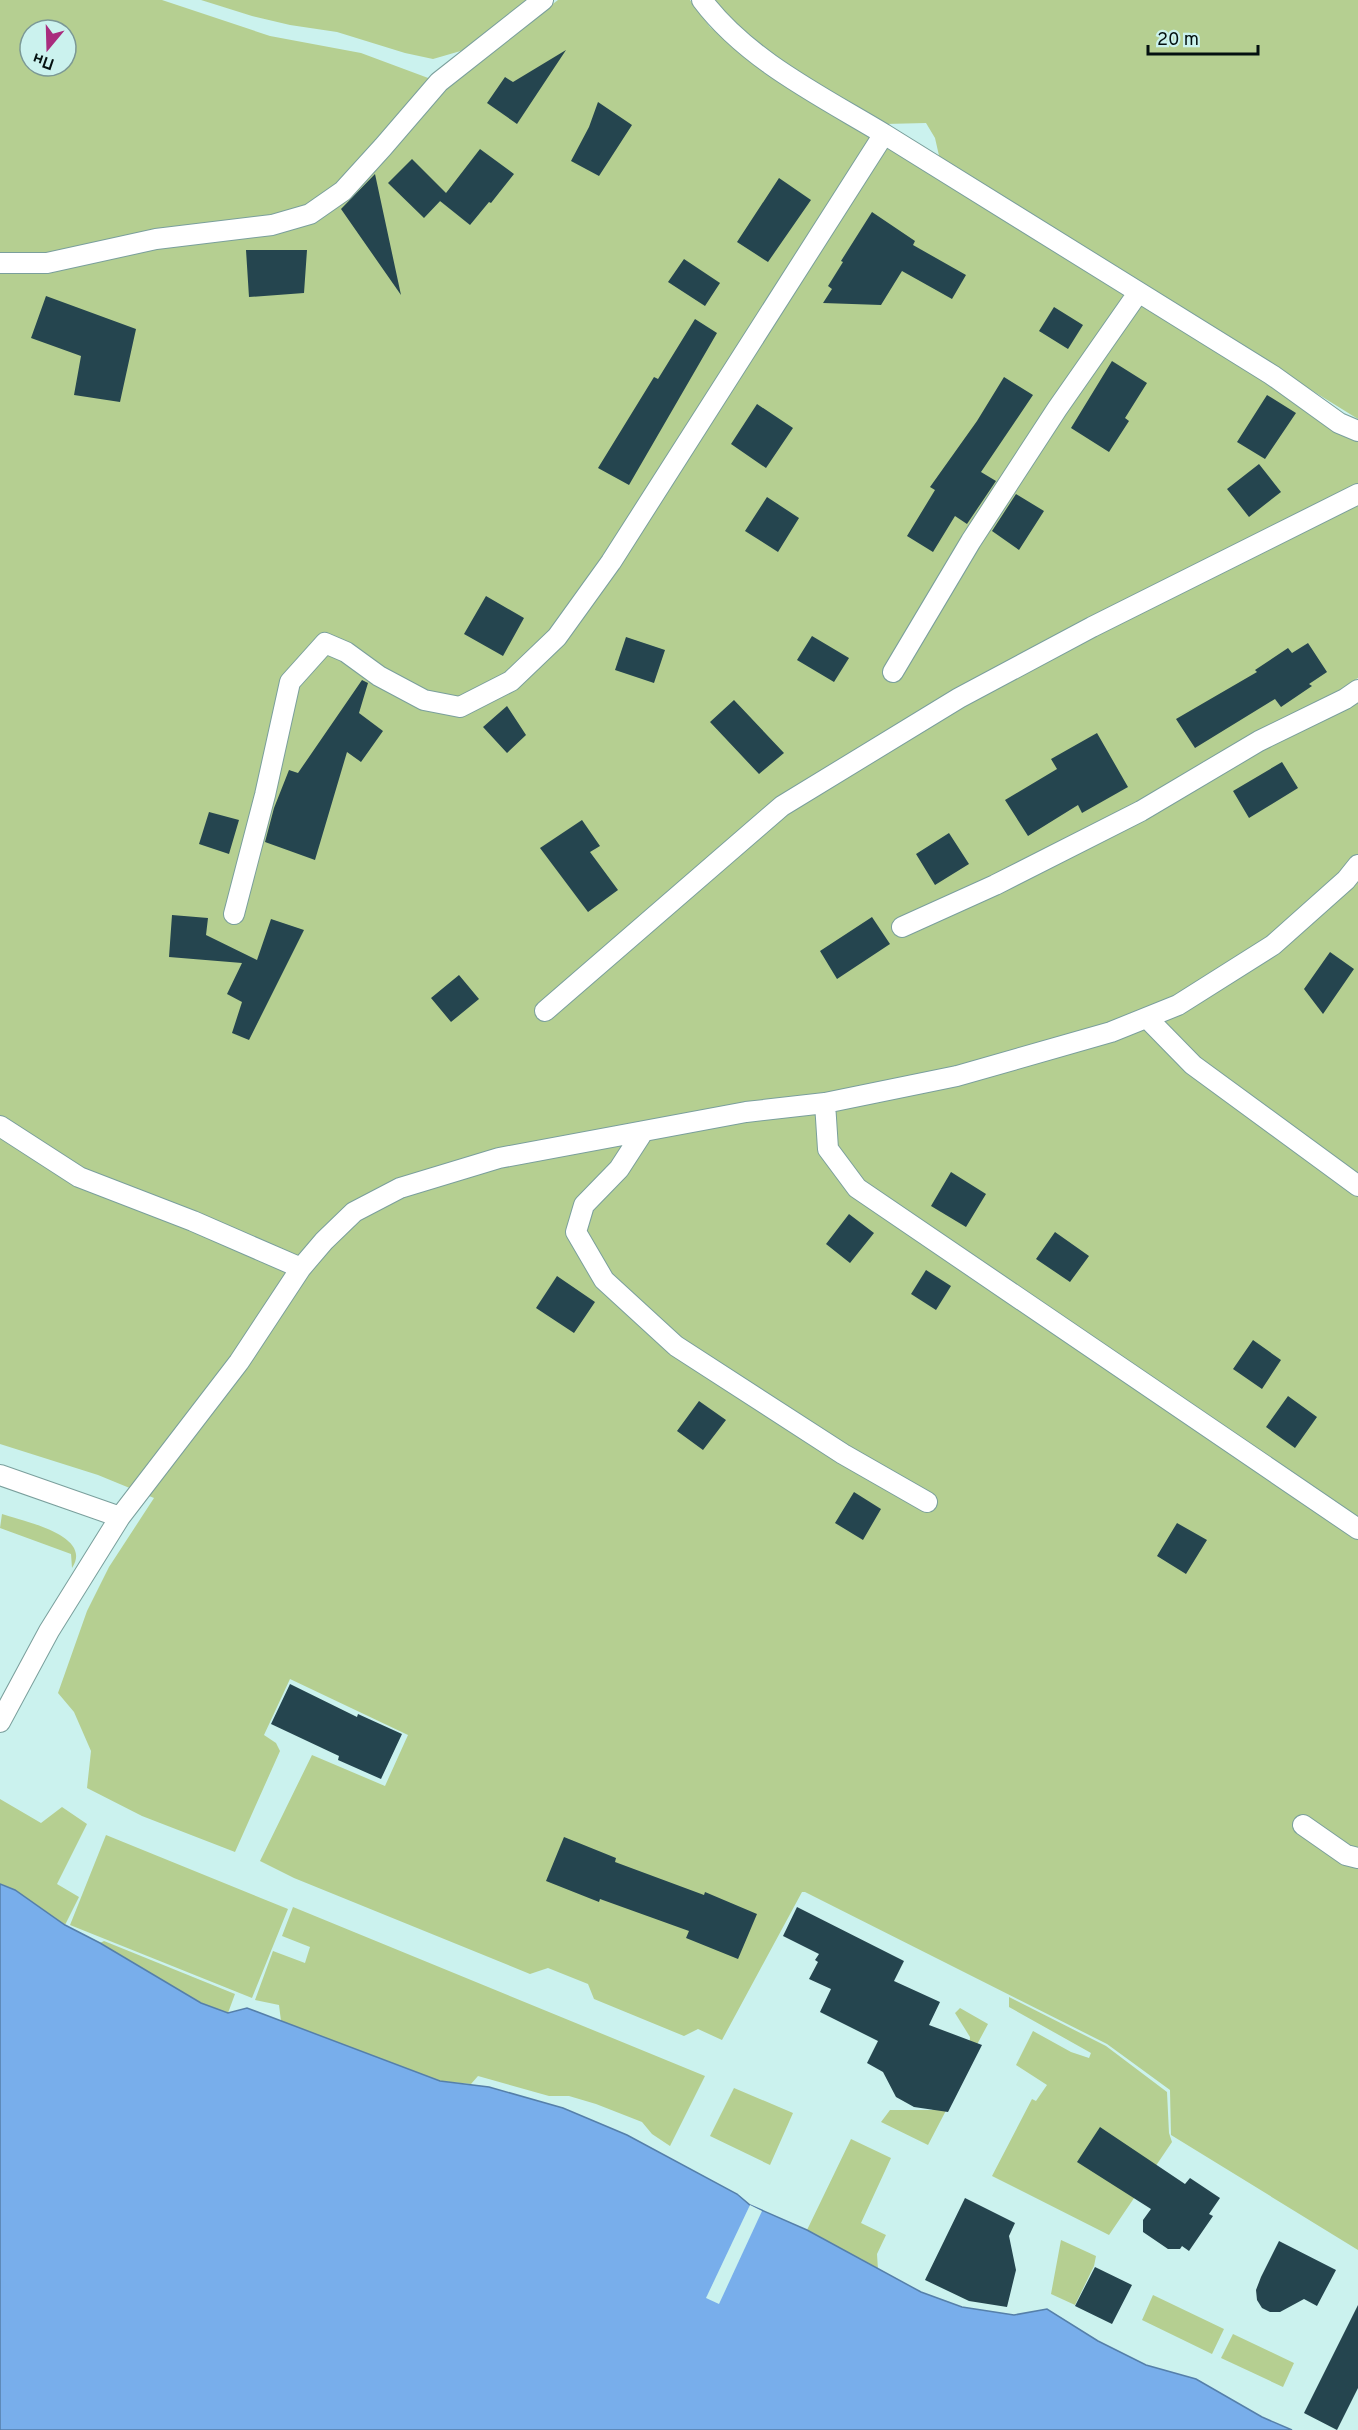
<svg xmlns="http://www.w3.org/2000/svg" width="1358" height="2430" font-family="Overpass,sans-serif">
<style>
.green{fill:#b5cf91;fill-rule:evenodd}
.water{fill:#78aeeb;stroke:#557fa9;stroke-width:1.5}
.pier{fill:#cbf2ee}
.building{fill:#25454f}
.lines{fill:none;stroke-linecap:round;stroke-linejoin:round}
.lane-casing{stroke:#7a9f9c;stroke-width:22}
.lane{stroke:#fff;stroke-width:20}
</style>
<rect width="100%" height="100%" fill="#cbf2ee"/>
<path class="green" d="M 0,0 L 162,0 L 270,36 L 361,53 L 447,85 L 558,0 L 690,0 L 710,27 L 762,69 L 1248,369 L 1338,433 L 1358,441 L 1358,678 L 1350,683 L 1358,693 L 1358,2250 L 1171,2135 L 1170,2090 L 1107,2044 L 805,1892 L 802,1892 L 722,2040 L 698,2029 L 684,2036 L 594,1999 L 588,1984 L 548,1968 L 530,1974 L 294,1878 L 260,1861 L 312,1755 L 385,1786 L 408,1735 L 290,1679 L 264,1735 L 276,1743 L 280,1751 L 235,1852 L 142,1816 L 87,1788 L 91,1751 L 74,1712 L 58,1693 L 87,1611 L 109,1567 L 154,1498 L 98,1475 L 0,1444 ZM 30,30 L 66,30 L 66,66 L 30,66 Z
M 201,0 L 535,0 L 471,48 L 433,59 L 405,53 L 337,32 L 290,25 L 252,16 Z
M 713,0 L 1358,0 L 1358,419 L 940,160 L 935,138 L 926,123 L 885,124 L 765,52 L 729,22 Z
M 2,1514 C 22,1521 94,1535 72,1568 L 71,1554 L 0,1528 Z
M 0,1799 L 41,1823 L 62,1807 L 87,1824 L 57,1884 L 79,1897 L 65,1925 L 15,1890 L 0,1884 Z
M 106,1835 L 288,1909 L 252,1998 L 70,1925 Z
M 293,1907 L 705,2076 L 670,2146 L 652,2134 L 642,2122 L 596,2104 L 569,2096 L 549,2096 L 478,2076 L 471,2084 L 440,2081 L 281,2021 L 279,2005 L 255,2000 L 273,1951 L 305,1963 L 310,1947 L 282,1936 Z
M 104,1941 L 235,1994 L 228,2013 L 201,2003 L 100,1943 Z
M 1009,1997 L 1106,2046 L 1167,2092 L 1169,2133 L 1172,2142 L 1109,2235 L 992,2176 L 1032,2099 L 1036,2101 L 1047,2085 L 1016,2065 L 1033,2031 L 1071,2052 L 1089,2058 L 1091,2053 L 1009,2007 Z
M 960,2008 L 988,2024 L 973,2052 L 975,2055 L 928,2145 L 881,2122 L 890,2110 L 932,2110 L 955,2086 L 969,2051 L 970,2037 L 955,2013 Z
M 734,2088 L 793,2113 L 770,2165 L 710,2136 Z
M 851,2139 L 891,2158 L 861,2223 L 886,2235 L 877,2254 L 878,2270 L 807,2230 Z
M 1061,2240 L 1096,2256 L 1094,2266 L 1075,2305 L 1051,2294 Z
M 1153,2295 L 1224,2329 L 1212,2354 L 1142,2320 Z
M 1233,2334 L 1294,2363 L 1283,2387 L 1221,2358 Z"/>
<path class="water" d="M 0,1884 L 15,1890 L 65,1925 L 100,1943 L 201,2003 L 228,2013 L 247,2008 L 440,2081 L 489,2087 L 563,2108 L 627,2135 L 737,2194 L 750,2205 L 807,2230 L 921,2292 L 962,2307 L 1014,2315 L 1047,2309 L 1098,2341 L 1146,2365 L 1196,2379 L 1262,2417 L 1292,2430 L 0,2430 Z"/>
<path class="pier" d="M 750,2205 L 762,2211 L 719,2304 L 706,2298 Z"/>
<path class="building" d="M 566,50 L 517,124 L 487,103 L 505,77 L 513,82 Z
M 598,102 L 632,125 L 599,176 L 571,161 L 589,127 Z
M 480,149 L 514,174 L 491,203 L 489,202 L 470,225 L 440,201 L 443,198 L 424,218 L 388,183 L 412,159 L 446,193 Z
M 375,174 L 401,295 L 341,209 Z
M 779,178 L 811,200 L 768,262 L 737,242 Z
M 872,212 L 915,241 L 913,245 L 966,275 L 952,299 L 902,271 L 881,305 L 823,303 L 832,289 L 828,286 L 843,262 L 841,261 Z
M 246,250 L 307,250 L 304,293 L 249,297 Z
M 684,259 L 720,283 L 705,306 L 668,282 Z
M 46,296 L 136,329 L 120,402 L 74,395 L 81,356 L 31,338 Z
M 1054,307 L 1083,325 L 1068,349 L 1039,331 Z
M 695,319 L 717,333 L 629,485 L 598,468 L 654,377 L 658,379 Z
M 1112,361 L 1147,383 L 1125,418 L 1129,421 L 1109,452 L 1071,428 Z
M 1004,377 L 1033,395 L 981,472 L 996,481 L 967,524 L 955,516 L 933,552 L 907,536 L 935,490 L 930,487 L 977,421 Z
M 1267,395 L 1296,413 L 1265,459 L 1237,442 Z
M 757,404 L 793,428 L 766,468 L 731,444 Z
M 1259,464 L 1281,492 L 1249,517 L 1227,489 Z
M 1016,494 L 1044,511 L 1019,550 L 992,531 Z
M 767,497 L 799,518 L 778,552 L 745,531 Z
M 486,596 L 524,618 L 503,656 L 464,634 Z
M 812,636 L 849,658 L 834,682 L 797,660 Z
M 626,637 L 665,650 L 654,683 L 615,670 Z
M 1308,643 L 1327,672 L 1309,684 L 1312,686 L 1281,707 L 1275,699 L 1195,748 L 1176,719 L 1257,672 L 1255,670 L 1288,648 L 1292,653 Z
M 362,680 L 368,683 L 359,713 L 383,731 L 361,762 L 347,752 L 315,860 L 265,842 L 274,808 L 289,770 L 298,773 Z
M 734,700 L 784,753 L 759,774 L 710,722 Z
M 507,706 L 526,735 L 507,753 L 483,727 Z
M 1097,733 L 1128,787 L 1082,813 L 1078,805 L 1028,836 L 1005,800 L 1057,769 L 1051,759 Z
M 1282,762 L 1298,788 L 1249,818 L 1233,791 Z
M 209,812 L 239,820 L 229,854 L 199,844 Z
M 582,820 L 600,846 L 590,852 L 618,890 L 588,912 L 540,848 Z
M 949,833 L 969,864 L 935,885 L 916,854 Z
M 172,915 L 208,918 L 206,935 L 257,960 L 271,919 L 304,930 L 249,1040 L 232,1033 L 242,1002 L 227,994 L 242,963 L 169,957 Z
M 872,917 L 890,944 L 837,979 L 820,951 Z
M 1330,952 L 1354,969 L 1323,1014 L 1304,989 Z
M 459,975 L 479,999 L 451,1022 L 431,998 Z
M 951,1172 L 986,1194 L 966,1227 L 931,1206 Z
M 849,1214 L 874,1233 L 850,1263 L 826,1244 Z
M 1055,1232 L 1089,1256 L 1070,1282 L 1036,1259 Z
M 926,1270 L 951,1286 L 936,1310 L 911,1294 Z
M 557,1276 L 595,1302 L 574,1333 L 536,1308 Z
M 1253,1340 L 1281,1360 L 1262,1389 L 1233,1369 Z
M 1288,1396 L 1317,1417 L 1295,1448 L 1266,1427 Z
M 699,1401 L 726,1420 L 703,1450 L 677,1431 Z
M 854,1492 L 881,1509 L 863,1540 L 835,1523 Z
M 1177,1523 L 1207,1540 L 1186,1574 L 1157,1556 Z
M 290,1684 L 357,1717 L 358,1714 L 402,1734 L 381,1779 L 338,1760 L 339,1756 L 271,1724 Z
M 564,1837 L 616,1858 L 615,1862 L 704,1895 L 705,1892 L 757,1914 L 738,1959 L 686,1938 L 689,1931 L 600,1899 L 599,1902 L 546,1881 Z
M 797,1907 L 904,1961 L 894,1981 L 940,2002 L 929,2025 L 982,2045 L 948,2112 L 914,2107 L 896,2097 L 883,2072 L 867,2063 L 878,2041 L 820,2012 L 831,1989 L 809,1979 L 818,1962 L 815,1960 L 819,1954 L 783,1936 Z
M 1100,2127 L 1185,2184 L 1190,2178 L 1220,2198 L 1209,2214 L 1213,2216 L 1189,2251 L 1182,2246 L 1180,2249 L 1168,2249 L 1143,2232 L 1143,2220 L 1151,2209 L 1077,2162 Z
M 965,2198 L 1015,2223 L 1009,2236 L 1016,2270 L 1007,2307 L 969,2301 L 925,2280 Z
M 1279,2241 L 1336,2270 L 1317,2306 L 1304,2299 L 1280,2312 L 1270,2312 L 1262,2308 L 1257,2300 L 1256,2290 L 1261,2277 Z
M 1095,2267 L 1132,2285 L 1112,2324 L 1075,2306 Z
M 1358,2305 L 1358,2388 L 1337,2430 L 1304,2413 Z"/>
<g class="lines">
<defs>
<path id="lane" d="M 702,0 C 747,60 821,96 884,134
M 0,263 L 47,263 L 156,239 L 272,225 L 310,214 L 343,191 L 383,147 L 439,82 L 543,0
M 893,672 L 971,541 L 1057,409 L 1138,293
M 234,914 L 265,795 L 290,682 L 325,643 L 346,652 L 379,676 L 424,700 L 460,707 L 511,681 L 557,637 L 611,562 L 884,134 L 1272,375 L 1339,423 L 1358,431
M 902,927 L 995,885 L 1141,811 L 1259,741 L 1345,699 L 1358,690
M 545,1011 L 782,806 L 959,698 L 1092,627 L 1358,494
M 1147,1018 L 1193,1065 L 1358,1186
M 825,1103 L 828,1149 L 857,1188 L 1358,1529
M 0,1126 L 79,1177 L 193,1221 L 301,1268
M 643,1132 L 619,1169 L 584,1205 L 576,1232 L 604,1280 L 676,1346 L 843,1454 L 927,1502
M 0,1475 L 120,1517
M 0,1722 L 49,1631 L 120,1517 L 239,1362 L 301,1268 L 324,1241 L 354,1212 L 400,1188 L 499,1158 L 746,1112 L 825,1103 L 957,1076 L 1111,1032 L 1178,1005 L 1273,945 L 1346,880 L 1358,865
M 1303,1825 L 1346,1855 L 1358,1858"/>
</defs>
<use href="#lane" class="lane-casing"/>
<use href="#lane" class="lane"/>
</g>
<g transform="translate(48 48) rotate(199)"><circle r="28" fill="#cbf2ee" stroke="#7b9895" stroke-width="1.5"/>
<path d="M0-4.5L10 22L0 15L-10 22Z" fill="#a92c7d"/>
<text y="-9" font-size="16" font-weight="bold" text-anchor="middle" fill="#041110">Пн</text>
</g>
<path d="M1148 45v9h110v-9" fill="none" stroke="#041110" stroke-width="3"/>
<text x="1157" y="45" font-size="18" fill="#041110" stroke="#cbf2ee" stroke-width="4.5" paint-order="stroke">20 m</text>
</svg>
